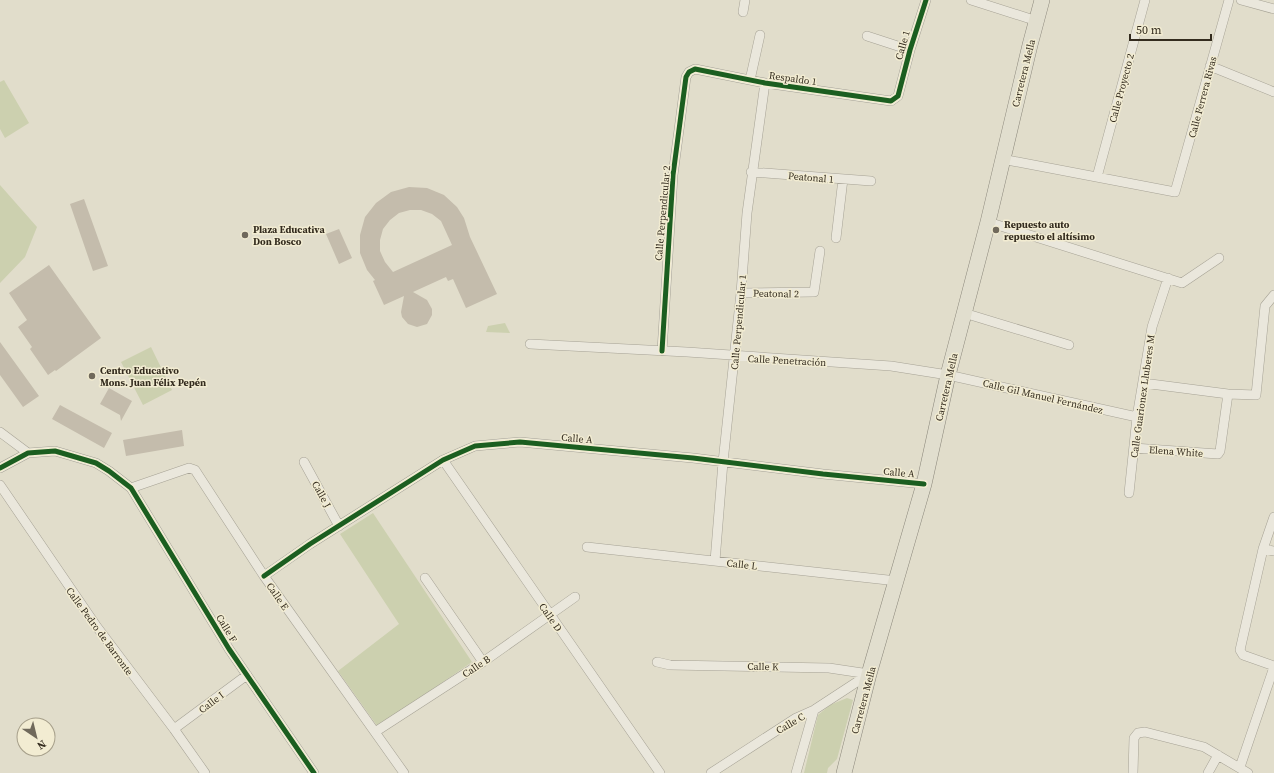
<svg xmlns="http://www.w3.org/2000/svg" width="1274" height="773" font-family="'Source Serif 4',serif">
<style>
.green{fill:#ccd0af}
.building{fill:#c4bcac;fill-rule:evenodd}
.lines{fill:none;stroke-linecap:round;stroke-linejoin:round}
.street-casing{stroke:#a6a295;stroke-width:10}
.primary-casing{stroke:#8b877b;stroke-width:16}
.street{stroke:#eae7dc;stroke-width:9}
.primary{stroke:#e1dece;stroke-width:15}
.cycleway-casing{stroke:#f2ecd2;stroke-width:8}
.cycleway{stroke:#1b5e20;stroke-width:5}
.poi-dot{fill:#70695b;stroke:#f2ecd2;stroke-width:1.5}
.labels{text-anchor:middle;stroke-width:3;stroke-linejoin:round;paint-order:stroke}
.street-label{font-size:10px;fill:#332b1e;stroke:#f2ecd2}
.poi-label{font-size:10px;font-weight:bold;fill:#332b1e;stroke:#f2ecd2;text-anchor:start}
</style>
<rect width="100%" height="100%" fill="#e1ddcb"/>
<path class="green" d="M 4,80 L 29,123 L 5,138 L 0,129 L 0,82 Z
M 0,185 L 37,227 L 25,257 L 0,283 Z
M 505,323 L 510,333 L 486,332 L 488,326 Z
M 151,347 L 172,390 L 143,405 L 121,362 Z
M 373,513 L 472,662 L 378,727 L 338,671 L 399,624 L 340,534 Z
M 847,698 L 853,700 L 837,759 L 828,768 L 827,773 L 804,773 L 818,715 L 830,705 Z"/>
<path class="building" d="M 409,187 L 427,188 L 444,195 L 457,207 L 464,218 L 470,237 L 497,294 L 466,308 L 453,279 L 448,281 L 446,277 L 413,292 L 427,300 L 432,309 L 432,315 L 427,324 L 417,327 L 408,324 L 402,317 L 401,312 L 404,296 L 384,305 L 373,281 L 375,280 L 367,270 L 360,253 L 360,235 L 365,217 L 376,203 L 391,192 ZM 410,210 L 421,210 L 432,214 L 441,221 L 452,245 L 393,272 L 385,262 L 380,251 L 380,240 L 383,229 L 390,220 L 399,213 Z
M 84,199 L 108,266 L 93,271 L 70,204 Z
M 339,229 L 352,258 L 339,264 L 326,234 Z
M 49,265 L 101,338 L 56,371 L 55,370 L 48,375 L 30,349 L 32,347 L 18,327 L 27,320 L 9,293 Z
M 0,342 L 39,396 L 23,407 L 0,375 Z
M 109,388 L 132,401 L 121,421 L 120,415 L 100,404 Z
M 60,405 L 112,433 L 104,448 L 52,419 Z
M 182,430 L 184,446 L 126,456 L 123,440 Z"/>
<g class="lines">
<defs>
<path id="street" d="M 971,0 L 1037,21
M 1241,0 L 1274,9
M 743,12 L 745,0
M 867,36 L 910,50
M 1210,66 L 1274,92
M 750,80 L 760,35
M 1002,159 L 1175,192 L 1229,0
M 751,172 L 871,181
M 1097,177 L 1145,0
M 988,222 L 1182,283 L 1219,258
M 836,238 L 843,179
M 741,293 L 814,292 L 820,251
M 964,313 L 1069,345
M 530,344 L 687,352 L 891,366 L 948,375 L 1137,417
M 662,351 L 673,175 L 686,77 L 689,72 L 695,69 L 765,83 L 891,101 L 898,96 L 910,50 L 926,0
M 1143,383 L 1228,394 L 1256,395 L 1265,306 L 1274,295
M 0,432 L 28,453
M 1134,448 L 1218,454 L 1220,451 L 1228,394
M 443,460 L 660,773
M 304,462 L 339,526
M 0,468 L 28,453 L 55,451 L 96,463 L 109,471 L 131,488 L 229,649 L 314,773
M 0,485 L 97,627 L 174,729 L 205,773
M 131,488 L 189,468 L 195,470 L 264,576 L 404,773
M 1129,493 L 1137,417 L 1152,327 L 1168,278
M 1274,517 L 1263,549 L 1240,650 L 1243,655 L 1274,666
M 587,547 L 897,581
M 1263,549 L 1274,551
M 715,561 L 723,462 L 741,293 L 747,213 L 765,83
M 264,576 L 310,544 L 443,460 L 475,446 L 520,442 L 693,458 L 823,474 L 924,484
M 425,578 L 483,662
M 657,662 L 670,665 L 829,668 L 869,674
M 174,729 L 247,675
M 375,732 L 483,662 L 575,597
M 1240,767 L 1274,667
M 711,773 L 796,718 L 814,710 L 869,674
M 796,773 L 814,710
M 1133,773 L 1134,738 L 1138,733 L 1145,732 L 1204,747 L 1248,773
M 1208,773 L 1218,755"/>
<path id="primary" d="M 844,773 L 869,674 L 924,484 L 948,375 L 988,222 L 1030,45 L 1042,0"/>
</defs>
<use href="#street" class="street-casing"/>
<use href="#primary" class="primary-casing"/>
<use href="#street" class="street"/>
<use href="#primary" class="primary"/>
<defs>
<path id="cycleway" d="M 662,351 L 673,175 L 686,77 L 689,72 L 695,69 L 765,83 L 891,101 L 898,96 L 910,50 L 926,0
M 0,468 L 28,453 L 55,451 L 96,463 L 109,471 L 131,488 L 229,649 L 314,773
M 264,576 L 310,544 L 443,460 L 475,446 L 520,442 L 693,458 L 823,474 L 924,484"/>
</defs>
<use href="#cycleway" class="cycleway-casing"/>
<use href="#cycleway" class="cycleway"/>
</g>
<g class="poi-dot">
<circle cx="996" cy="230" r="4"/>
<circle cx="245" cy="235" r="4"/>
<circle cx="92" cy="376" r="4"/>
</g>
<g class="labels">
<g class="street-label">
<text transform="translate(902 45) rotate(-74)" y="4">Calle 1</text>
<text transform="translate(1023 73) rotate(-76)" y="4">Carretera Mella</text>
<text transform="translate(793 78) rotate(8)" y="4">Respaldo 1</text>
<text transform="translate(1121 88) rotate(-75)" y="4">Calle Proyecto 2</text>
<text transform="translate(1202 97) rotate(-75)" y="4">Calle Ferrera Rivas</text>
<text transform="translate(811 177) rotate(5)" y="4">Peatonal 1</text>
<text transform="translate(662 213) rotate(-85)" y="4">Calle Perpendicular 2</text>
<text transform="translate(776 293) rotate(1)" y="4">Peatonal 2</text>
<text transform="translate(738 322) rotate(-85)" y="4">Calle Perpendicular 1</text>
<text transform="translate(787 360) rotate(3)" y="4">Calle Penetración</text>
<text transform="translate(946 387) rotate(-77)" y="4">Carretera Mella</text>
<text transform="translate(1043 396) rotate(13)" y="4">Calle Gil Manuel Fernández</text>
<text transform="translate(1142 396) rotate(-82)" y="4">Calle Guarionex Lluberes M</text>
<text transform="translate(577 438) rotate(5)" y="4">Calle A</text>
<text transform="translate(1176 451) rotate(4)" y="4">Elena White</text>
<text transform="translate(899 472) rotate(5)" y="4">Calle A</text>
<text transform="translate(322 494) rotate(61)" y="4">Calle J</text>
<text transform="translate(742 564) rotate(6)" y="4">Calle L</text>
<text transform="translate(278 596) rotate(55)" y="4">Calle E</text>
<text transform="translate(551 617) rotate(55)" y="4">Calle D</text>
<text transform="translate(227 628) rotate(59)" y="4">Calle F</text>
<text transform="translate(100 631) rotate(54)" y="4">Calle Pedro de Barronte</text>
<text transform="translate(476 666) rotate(-34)" y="4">Calle B</text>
<text transform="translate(763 666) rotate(1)" y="4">Calle K</text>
<text transform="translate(863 700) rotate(-75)" y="4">Carretera Mella</text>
<text transform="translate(211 702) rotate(-37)" y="4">Calle I</text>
<text transform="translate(790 723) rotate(-30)" y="4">Calle C</text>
</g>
<g class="poi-label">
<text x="1004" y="228">Repuesto auto<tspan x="1004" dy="12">repuesto el altísimo</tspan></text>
<text x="253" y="233">Plaza Educativa<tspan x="253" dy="12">Don Bosco</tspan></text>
<text x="100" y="374">Centro Educativo<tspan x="100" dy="12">Mons. Juan Félix Pepén</tspan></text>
</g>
</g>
<g transform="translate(36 737) rotate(145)"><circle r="19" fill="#f2ecd2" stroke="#a69f8a"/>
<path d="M0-3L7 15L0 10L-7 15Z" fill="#70695b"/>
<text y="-6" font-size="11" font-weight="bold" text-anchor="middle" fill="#332b1e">N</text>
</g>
<path d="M1130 34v6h81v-6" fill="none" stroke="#332b1e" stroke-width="2"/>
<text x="1136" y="34" font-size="12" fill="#332b1e" stroke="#f2ecd2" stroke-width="3" paint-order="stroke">50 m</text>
</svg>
